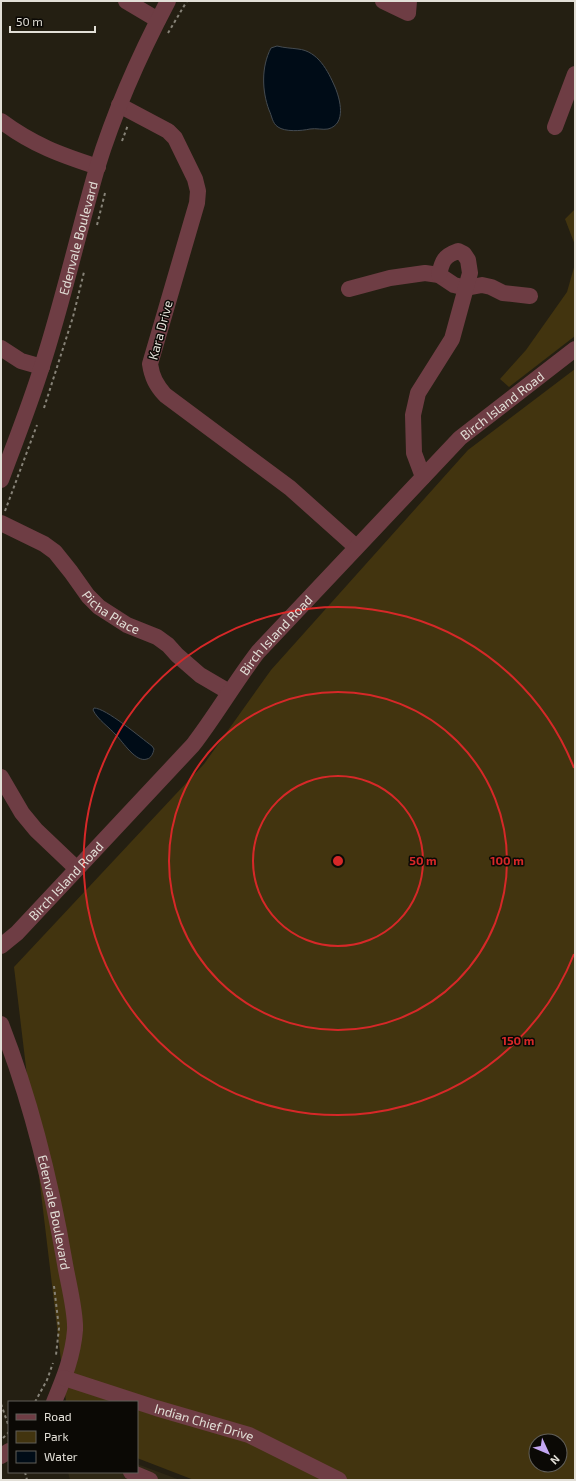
<svg xmlns="http://www.w3.org/2000/svg" width="576" height="1481" font-family="'Exo 2',sans-serif">
<style>
.built{fill:#2f2815}
.green{fill:#42340f;fill-rule:evenodd}
.water{fill:#000c17;stroke:#444b51}
.lines{fill:none;stroke-linecap:round;stroke-linejoin:round}
.path{stroke:#878378;stroke-width:2;stroke-dasharray:3 3;stroke-linecap:butt}
.minor{stroke:#6e3d44;stroke-width:16}
.ring{fill:none;stroke:#d62828;stroke-width:2}
.labels{text-anchor:middle;stroke-width:3;stroke-linejoin:round;paint-order:stroke}
.street-label{font-size:13px;fill:#e2dfd7;stroke:#0b0905}
.centre{fill:#d62828;stroke:#0b0905;stroke-width:2}
.ring-label{font-size:12px;text-anchor:middle;font-weight:bold;fill:#d62828;stroke:#0b0905;stroke-width:3;stroke-linejoin:round;paint-order:stroke}
</style>
<rect width="100%" height="100%" fill="#241f12"/>
<path class="built" d="M 137,1464 L 180,1480 L 70,1480 L 68,1472 L 137,1472 Z"/>
<path class="green" d="M 575,209 L 575,245 L 565,219 Z
M 575,264 L 575,336 L 509,387 L 500,379 L 526,350 L 567,292 Z
M 575,369 L 575,1480 L 194,1480 L 137,1458 L 137,1402 L 66,1402 L 14,967 L 204,764 L 271,670 L 468,450 ZM 536,1441 L 560,1441 L 560,1465 L 536,1465 Z"/>
<path class="water" d="M 277,46 C 285,48 291,48 298,49 C 318,51 328,71 335,87 C 340,99 347,124 328,129 C 323,130 316,128 310,129 C 301,131 285,132 278,127 C 272,123 272,116 269,110 C 262,91 261,67 271,48 Z
M 94,708 C 106,708 141,738 152,746 L 154,749 C 153,754 151,758 147,759 C 136,763 123,742 116,735 C 109,727 98,720 93,710 Z"/>
<g class="lines">
<path class="path" d="M 168,33 L 187,1
M 122,141 L 128,125
M 97,225 L 105,193
M 44,408 L 73,317 L 84,272
M 5,511 L 37,425
M 54,1286 L 59,1328 L 56,1355
M 35,1402 L 47,1380 L 53,1363
M 1,1404 L 9,1427
M 3,1438 L 9,1432
M 25,1472 L 27,1480"/>
<g class="minor">
<path d="M 126,1 L 158,20"/>
<path d="M 383,1 L 408,13 L 409,1"/>
<path d="M 119,105 L 168,131 L 175,138 L 195,179 L 198,191 L 197,203 L 150,364 C 152,377 156,385 165,395 L 290,488 L 356,547"/>
<path d="M 1,121 C 33,145 61,155 98,167"/>
<path d="M 555,127 L 575,74"/>
<path d="M 349,289 L 390,278 L 425,273 L 439,275 L 454,285 L 466,288 L 482,285 L 491,287 L 503,293 L 530,296"/>
<path d="M 1,348 L 21,361 L 42,367"/>
<path d="M 423,477 L 414,453 L 413,415 L 418,393 L 452,339 L 470,273 L 468,260 L 464,254 L 458,251 C 444,256 442,261 439,275"/>
<path id="s1" d="M 1,480 C 15,442 30,405 42,366 C 63,301 78,234 97,168 C 115,110 140,54 168,1"/>
<path id="s2" d="M 1,523 L 44,544 L 55,552 L 71,572 L 88,596 L 99,607 L 127,625 L 157,637 L 168,645 L 177,655 L 200,675 L 229,692"/>
<path d="M 1,777 L 22,813 L 36,830 L 77,869"/>
<path id="s3" d="M 1,946 L 17,933 L 193,745 C 216,715 235,682 258,652 L 460,438 L 575,349"/>
<path id="s4" d="M 1,1024 C 31,1101 51,1182 65,1264 C 68,1282 76,1312 75,1330 C 73,1356 64,1378 54,1402"/>
<path id="s5" d="M 64,1378 L 156,1408 L 249,1435 L 339,1480"/>
<path d="M 1,1456 L 9,1451"/>
<path d="M 131,1472 L 150,1480"/>
</g>
</g>
<g class="ring">
<circle cx="338" cy="861" r="85"/>
<circle cx="338" cy="861" r="169"/>
<path d="M574 954A254 254 0 1 1 574 768"/>
</g>
<g class="labels">
<g class="street-label">
<text dy="5" stroke="none"><textPath href="#s1" startOffset="254">Edenvale Boulevard</textPath></text>
<text transform="translate(160 330) rotate(-75)" y="5">Kara Drive</text>
<text dy="5" stroke="none"><textPath href="#s3" startOffset="739">Birch Island Road</textPath></text>
<text dy="5" stroke="none"><textPath href="#s2" startOffset="145">Picha Place</textPath></text>
<text dy="5" stroke="none"><textPath href="#s3" startOffset="416">Birch Island Road</textPath></text>
<text dy="5" stroke="none"><textPath href="#s3" startOffset="92">Birch Island Road</textPath></text>
<text dy="5" stroke="none"><textPath href="#s4" startOffset="196">Edenvale Boulevard</textPath></text>
<text dy="5" stroke="none"><textPath href="#s5" startOffset="147">Indian Chief Drive</textPath></text>
</g>
</g>
<circle cx="338" cy="861" r="6" class="centre"/>
<g class="ring-label">
<text x="423" y="865">50 m</text>
<text x="507" y="865">100 m</text>
<text x="518" y="1045">150 m</text>
</g>
<rect width="576" height="1481" fill="none" stroke="#e2dfd7" stroke-width="4"/>
<rect x="8" y="1401" width="130" height="72" fill="#0b0905" stroke="#615f59"/>
<rect x="16" y="1414" width="20" height="6" fill="#6e3d44" stroke="#615f59"/>
<text x="44" y="1421" font-size="12" fill="#e2dfd7">Road</text>
<rect x="16" y="1431" width="20" height="12" fill="#42340f" stroke="#615f59"/>
<text x="44" y="1441" font-size="12" fill="#e2dfd7">Park</text>
<rect x="16" y="1451" width="20" height="12" fill="#000c17" stroke="#615f59"/>
<text x="44" y="1461" font-size="12" fill="#e2dfd7">Water</text>
<g transform="translate(548 1453) rotate(134)"><circle r="19" fill="#0b0905" stroke="#615f59"/>
<path d="M0-3L7 15L0 10L-7 15Z" fill="#c4a7f2"/>
<text y="-6" font-size="11" font-weight="bold" text-anchor="middle" fill="#e2dfd7">N</text>
</g>
<path d="M10 26v6h85v-6" fill="none" stroke="#e2dfd7" stroke-width="2"/>
<text x="16" y="26" font-size="12" fill="#e2dfd7" stroke="#0b0905" stroke-width="3" paint-order="stroke">50 m</text>
</svg>
